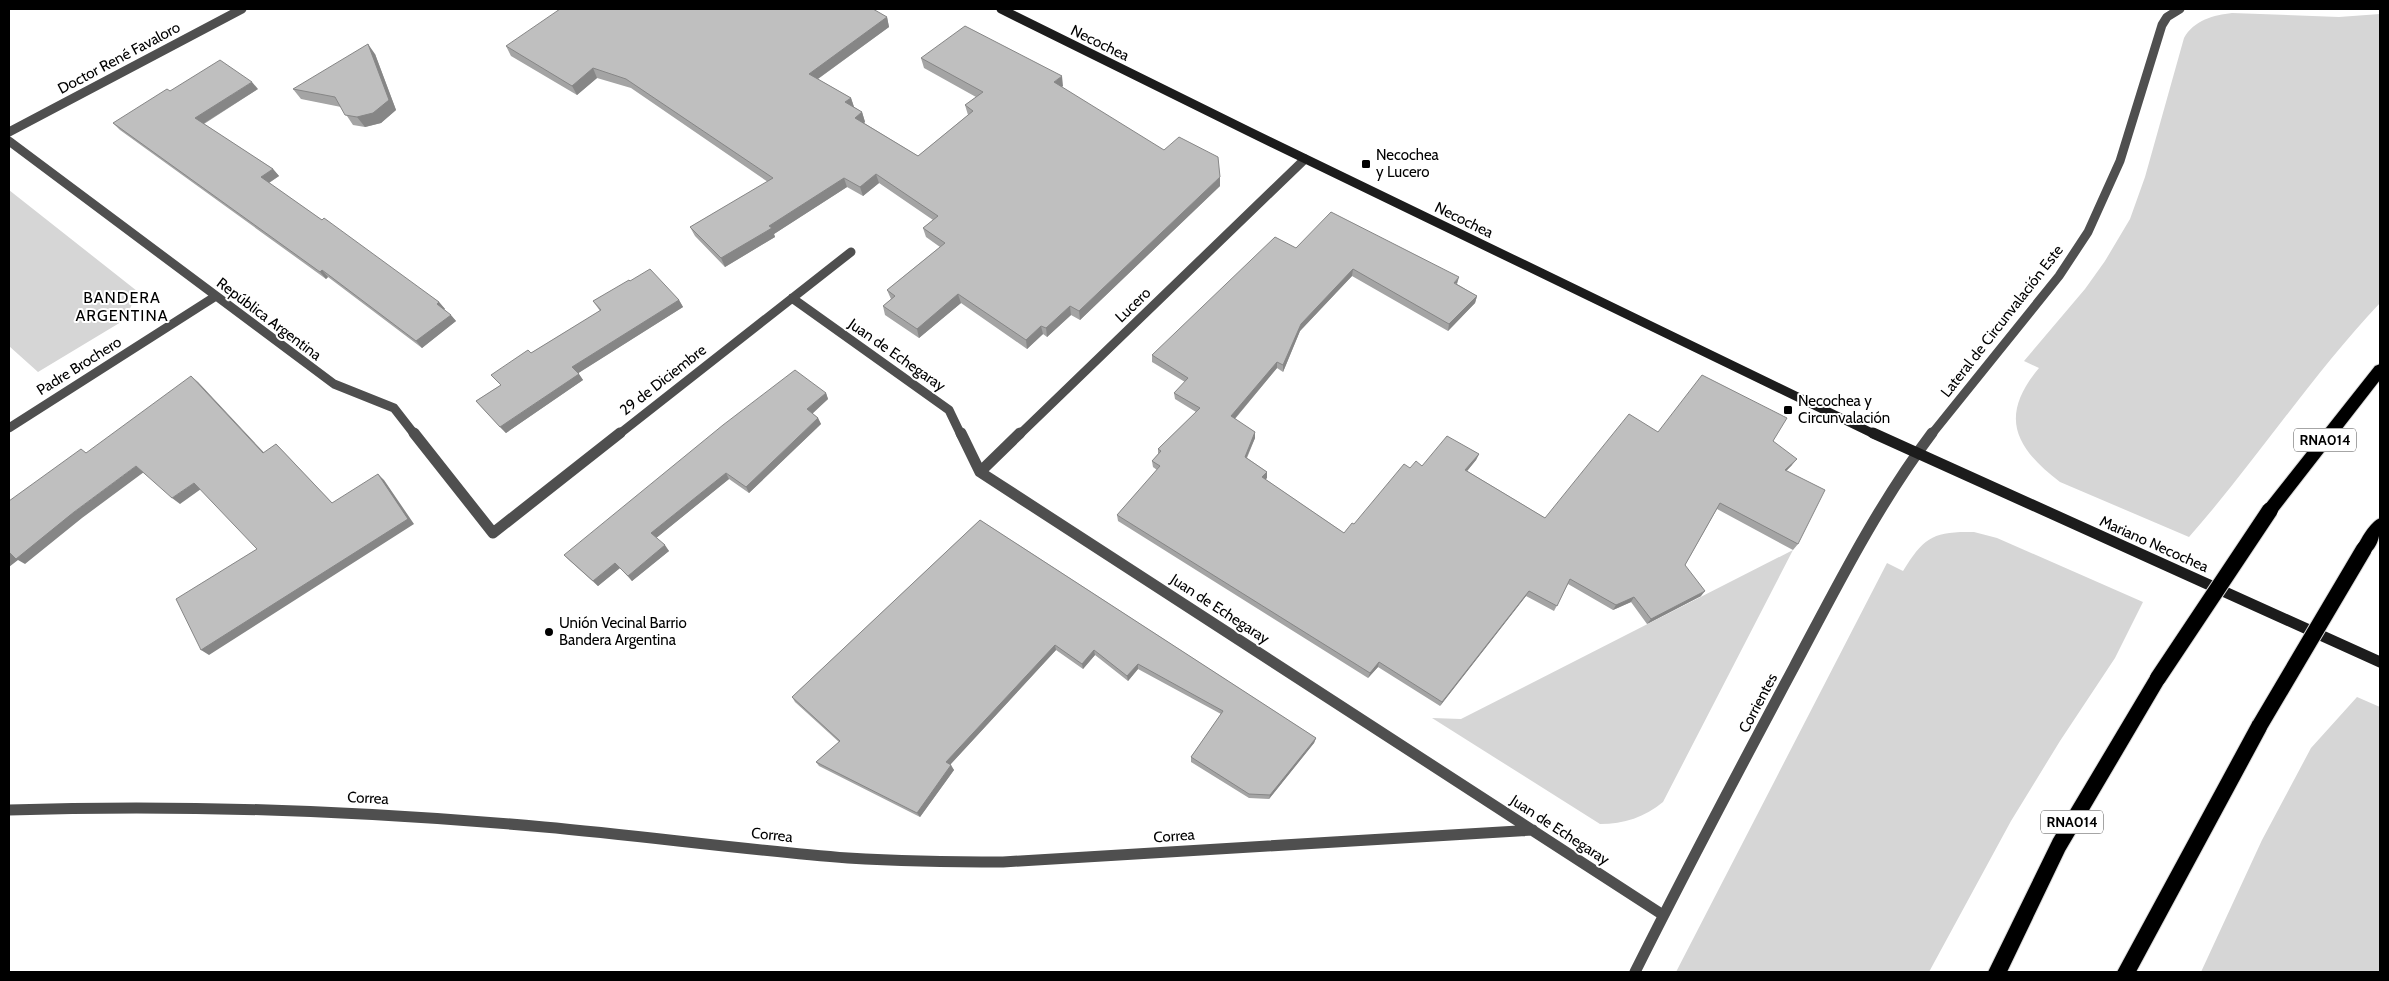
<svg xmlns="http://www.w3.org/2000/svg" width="2389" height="981" font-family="Cabin,sans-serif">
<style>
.green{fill:#d6d6d6}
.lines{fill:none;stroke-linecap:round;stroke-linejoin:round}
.motorway-casing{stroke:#dbdbdb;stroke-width:2}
.minor-far1{stroke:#4f4f4f;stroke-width:9}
.minor{stroke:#4f4f4f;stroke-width:11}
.tertiary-far1{stroke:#4f4f4f;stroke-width:9}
.tertiary{stroke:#4f4f4f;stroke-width:11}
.secondary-far1{stroke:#1c1c1c;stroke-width:9}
.secondary{stroke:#1c1c1c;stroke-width:11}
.motorway{fill:#000;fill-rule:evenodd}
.motorway-bridge-casing{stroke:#dbdbdb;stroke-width:18;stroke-linecap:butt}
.motorway-bridge{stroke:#000;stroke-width:16}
.wall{fill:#a4a4a4}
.shaded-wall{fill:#868686}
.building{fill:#bfbfbf;stroke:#868686}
.poi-dot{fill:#000;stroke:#fff;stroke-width:2}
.labels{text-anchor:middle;stroke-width:4;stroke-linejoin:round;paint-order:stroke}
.shield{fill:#fff;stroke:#4c4c4c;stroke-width:1}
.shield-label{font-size:14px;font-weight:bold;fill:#000}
.street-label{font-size:15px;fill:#000;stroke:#fff}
.poi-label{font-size:15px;fill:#000;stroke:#fff;text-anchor:start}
.neighbourhood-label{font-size:16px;letter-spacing:1px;fill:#000;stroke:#fff}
</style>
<rect width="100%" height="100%" fill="#fff"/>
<path class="green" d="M 2232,13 L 2339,17 L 2380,14 L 2380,303 C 2311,376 2256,461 2189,537 L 2060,482 C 2014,447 1999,416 2039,368 L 2024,361 L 2085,289 L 2105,261 L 2130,219 L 2145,177 L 2184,38 C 2194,20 2214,15 2232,13 Z
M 9,190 L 137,291 L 126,319 L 38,372 L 9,346 Z
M 1974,532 L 1997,538 L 2143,602 L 2115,658 L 2060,741 L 2011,821 L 1929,972 L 1676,972 L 1887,563 L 1903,571 C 1924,537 1933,531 1974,532 Z
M 1793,550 L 1663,802 C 1645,817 1624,824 1600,824 L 1432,718 L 1461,719 Z
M 2357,697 L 2380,707 L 2380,972 L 2201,972 L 2262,840 L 2311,748 Z"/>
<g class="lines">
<defs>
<path id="motorway" d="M 2380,364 L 2380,380 L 2275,515 L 2270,517 L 2265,515 L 2262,510 L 2265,505 L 2375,366 Z
M 2380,518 C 2381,532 2379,550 2364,556 L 2359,554 L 2356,549 C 2361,539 2370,522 2380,518 Z
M 2158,670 L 2164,673 L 2166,678 L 2164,683 L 2065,851 L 2007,972 L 1988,972 L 2053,839 L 2152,673 Z
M 2260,717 L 2266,719 L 2268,725 L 2266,731 L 2136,972 L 2117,972 L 2254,719 Z"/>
</defs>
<use href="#motorway" class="motorway-casing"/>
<path class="minor-far1" d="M 9,132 L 242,9
M 9,141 L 334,384 L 394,408 L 415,435
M 792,298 L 949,410 L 961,435
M 9,428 L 216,296
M 618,435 L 851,252
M 1019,435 L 1305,159"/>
<path class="minor" d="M 414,433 L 493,533 L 620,433
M 961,433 L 980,472 L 1663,915
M 980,472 L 1020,433
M 9,810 C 188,804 366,811 544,827 C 645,836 746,850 848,858 C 899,861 951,862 1003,862 L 1533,830"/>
<path class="tertiary-far1" d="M 1931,435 L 2059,276 L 2088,232 L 2120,161 L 2162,25 L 2167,17 L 2180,9"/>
<path class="tertiary" d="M 1635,972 C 1686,870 1740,768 1794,667 C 1836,588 1877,506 1932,433"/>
<path class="secondary-far1" d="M 1001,9 L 1250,132 L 1876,435"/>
<path class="secondary" d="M 1873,433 L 2380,662"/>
<use href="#motorway" class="motorway"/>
<defs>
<path id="motorway-bridge" d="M 2158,678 L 2270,510
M 2260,725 L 2364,549"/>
</defs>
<use href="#motorway-bridge" class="motorway-bridge-casing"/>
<use href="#motorway-bridge" class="motorway-bridge"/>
</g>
<path class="wall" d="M 887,17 L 889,27 L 818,79 L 851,98 L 854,107 L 862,112 L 865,122 L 864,123 L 918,156 L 968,115 L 965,105 L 976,97 L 924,68 L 921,58 L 1063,86 L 1061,87 L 1220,186 L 1080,320 L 1071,315 L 1047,337 L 1043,334 L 1027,349 L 961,303 L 919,338 L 885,315 L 883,306 L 891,299 L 887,290 L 940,247 L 926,237 L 923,228 L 933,220 L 879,183 L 863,196 L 847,187 L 774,234 L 775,237 L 725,267 L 695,236 L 690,227 L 768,182 L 631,88 L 597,78 L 577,95 L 511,56 L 506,46 Z
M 375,54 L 396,110 L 381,123 L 365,127 L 353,125 L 341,107 L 301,99 L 293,89 Z
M 258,89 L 204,124 L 273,169 L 279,176 L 269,183 L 439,302 L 445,309 L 444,309 L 456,321 L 422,348 L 328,277 L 326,279 L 120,130 L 113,123 Z
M 1296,248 L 1457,284 L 1477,296 L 1475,303 L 1448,331 L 1352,276 L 1300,331 L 1283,372 L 1277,368 L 1235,419 L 1255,432 L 1255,438 L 1247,458 L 1267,472 L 1267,478 L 1265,479 L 1344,533 L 1354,524 L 1410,468 L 1479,454 L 1476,460 L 1467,471 L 1545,518 L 1658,432 L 1773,441 L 1792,465 L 1786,471 L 1798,544 L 1793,550 L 1717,509 L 1685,565 L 1701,596 L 1647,624 L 1631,602 L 1613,610 L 1568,584 L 1554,611 L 1526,596 L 1440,706 L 1378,667 L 1368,678 L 1118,521 L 1117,515 L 1157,470 L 1153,467 L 1152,461 L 1158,454 L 1158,449 L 1196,412 L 1175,399 L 1174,393 L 1185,382 L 1152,362 L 1152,355 Z
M 630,281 L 679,300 L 683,307 L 578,373 L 583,380 L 506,433 L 476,401 L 501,385 L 491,375 L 531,353 L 600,311 L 593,301 Z
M 826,393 L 828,399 L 812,413 L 818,418 L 821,424 L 749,493 L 729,479 L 656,538 L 669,551 L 632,581 L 620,568 L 598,586 L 569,560 L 564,555 Z
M 980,520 L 1316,738 L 1314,743 L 1269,799 L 1249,798 L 1191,762 L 1191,757 L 1221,714 L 1138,669 L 1128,681 L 1095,655 L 1083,669 L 1056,650 L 950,765 L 954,770 L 920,817 L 819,766 L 816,762 L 839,742 L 795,702 L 792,697 Z"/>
<path class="shaded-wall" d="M 887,17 L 889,27 L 812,83 L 809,74 Z
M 368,44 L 375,54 L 396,110 L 381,123 L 365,127 L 357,117 Z
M 593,68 L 597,78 L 577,95 L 572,86 Z
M 1062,76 L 1063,86 L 1055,92 L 1054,82 Z
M 252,82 L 258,89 L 201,125 L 195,118 Z
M 851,98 L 854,107 L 848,112 L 845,102 Z
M 862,112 L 865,122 L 858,128 L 855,118 Z
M 273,169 L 279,176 L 267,184 L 261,177 Z
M 876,174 L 879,183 L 863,196 L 860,187 Z
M 1220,177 L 1220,186 L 1080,320 L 1079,311 Z
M 844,178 L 847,187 L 774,234 L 775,237 L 725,267 L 721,258 L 769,226 Z
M 1353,269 L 1352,276 L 1300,331 L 1283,372 L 1283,365 L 1301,324 Z
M 322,270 L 328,277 L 326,279 L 320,272 Z
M 1459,277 L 1457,284 L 1454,283 Z
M 958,294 L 961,303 L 919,338 L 917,329 Z
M 1477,296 L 1475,303 L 1448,331 L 1449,324 Z
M 679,300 L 683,307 L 577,374 L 572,367 Z
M 439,302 L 445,309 L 442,311 L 437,304 Z
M 1070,306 L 1071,315 L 1047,337 L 1046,328 Z
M 451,315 L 456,321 L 422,348 L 416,341 Z
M 1041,326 L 1043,334 L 1027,349 L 1026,340 Z
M 1277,362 L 1277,368 L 1231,423 L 1231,416 Z
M 579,374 L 583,380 L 506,433 L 500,427 Z
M 191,376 L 198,382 L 270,459 L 263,453 Z
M 826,393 L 828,399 L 810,416 L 807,409 Z
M 818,418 L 821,424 L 749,493 L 746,487 Z
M 1255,432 L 1255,438 L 1244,463 L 1245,457 Z
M 276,444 L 283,451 L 338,509 L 332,503 Z
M 1479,454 L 1476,460 L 1463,476 L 1465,470 Z
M 1797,459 L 1792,465 L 1781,476 L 1785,470 Z
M 136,466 L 144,472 L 82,518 L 25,564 L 18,560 L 9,567 L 9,554 L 74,512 Z
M 1267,472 L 1267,478 L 1262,483 L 1262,477 Z
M 726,473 L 729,479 L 655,539 L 651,533 Z
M 378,474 L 384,480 L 414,524 L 209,655 L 201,650 Z
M 194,483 L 201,489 L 180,504 L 172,498 Z
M 665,545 L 669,551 L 632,581 L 628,576 Z
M 615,563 L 620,568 L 598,586 L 593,581 Z
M 1529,591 L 1526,596 L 1440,706 L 1442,702 Z
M 1705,591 L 1701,596 L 1647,624 L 1651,619 Z
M 1634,597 L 1631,602 L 1613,610 L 1616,605 Z
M 1055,645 L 1056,650 L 948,767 L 946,762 Z
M 1094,650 L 1095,655 L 1083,669 L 1082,664 Z
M 1379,662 L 1378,667 L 1368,678 L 1370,673 Z
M 1138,664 L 1138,669 L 1128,681 L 1127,676 Z
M 1316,738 L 1314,743 L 1269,799 L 1270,795 Z
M 951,765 L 954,770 L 920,817 L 917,813 Z"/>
<path class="building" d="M 560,9 L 873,9 L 887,17 L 809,74 L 851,98 L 845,102 L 862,112 L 855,118 L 918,156 L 973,111 L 965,105 L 983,92 L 921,58 L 965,26 L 1062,76 L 1054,82 L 1164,150 L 1179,137 L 1218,157 L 1220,177 L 1079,311 L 1070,306 L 1046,328 L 1041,326 L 1026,340 L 958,294 L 917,329 L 883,306 L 895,296 L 887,290 L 945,243 L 923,228 L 938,216 L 876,174 L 860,187 L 844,178 L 769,226 L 772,228 L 721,258 L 690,227 L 773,178 L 626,79 L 593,68 L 572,86 L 506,46 Z
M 368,44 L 389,100 L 373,113 L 357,117 L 345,115 L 335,97 L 293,89 Z
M 220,60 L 252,82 L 195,118 L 273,169 L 261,177 L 322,220 L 324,218 L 439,302 L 437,304 L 451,315 L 416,341 L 322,270 L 320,272 L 113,123 L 167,89 L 170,91 Z
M 1331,212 L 1459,277 L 1454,283 L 1477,296 L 1449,324 L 1353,269 L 1301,324 L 1283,365 L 1277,362 L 1231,416 L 1255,432 L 1245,457 L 1267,472 L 1262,477 L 1344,533 L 1352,523 L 1354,524 L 1404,464 L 1410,468 L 1416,461 L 1422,466 L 1447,436 L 1479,454 L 1465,470 L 1545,518 L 1629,414 L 1658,432 L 1702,375 L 1787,418 L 1773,441 L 1797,459 L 1785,470 L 1825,490 L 1798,544 L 1720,503 L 1685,565 L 1705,591 L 1651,619 L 1634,597 L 1616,605 L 1570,579 L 1557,606 L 1529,591 L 1442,702 L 1379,662 L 1370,673 L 1117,515 L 1160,466 L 1152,461 L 1161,451 L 1158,449 L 1200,408 L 1174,393 L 1188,378 L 1152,355 L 1275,237 L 1296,248 Z
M 650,269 L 679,300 L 572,367 L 579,374 L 500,427 L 476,401 L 501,385 L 491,375 L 528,350 L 531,353 L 601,310 L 593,301 L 629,280 L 630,281 Z
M 795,370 L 826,393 L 807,409 L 818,418 L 746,487 L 726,473 L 651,533 L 665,545 L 628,576 L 615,563 L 593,581 L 564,555 L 723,425 Z
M 191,376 L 263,453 L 276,444 L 332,503 L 378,474 L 408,519 L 201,650 L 176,599 L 257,549 L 194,483 L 172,498 L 136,466 L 74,512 L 16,559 L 10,553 L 9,554 L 9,501 L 81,449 L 86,453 Z
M 980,520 L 1316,738 L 1270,795 L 1249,794 L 1191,757 L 1223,711 L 1138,664 L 1127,676 L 1094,650 L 1082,664 L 1055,645 L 946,762 L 951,765 L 917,813 L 816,762 L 840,741 L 792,697 Z"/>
<g class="poi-dot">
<rect x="1361" y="159" width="10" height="10" rx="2.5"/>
<rect x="1783" y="405" width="10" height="10" rx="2.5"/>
<circle cx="549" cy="632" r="5"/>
</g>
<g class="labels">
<g class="shield">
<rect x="2294" y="428.5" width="62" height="23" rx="4"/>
<rect x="2041" y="810.5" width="62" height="23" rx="4"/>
</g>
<g class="shield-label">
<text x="2325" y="445">RNA014</text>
<text x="2072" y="827">RNA014</text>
</g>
<g class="street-label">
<text transform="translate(1100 43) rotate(26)" y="5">Necochea</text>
<text transform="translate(119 58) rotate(-28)" y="5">Doctor René Favaloro</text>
<text transform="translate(1464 220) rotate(26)" y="5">Necochea</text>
<text transform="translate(1133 305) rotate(-44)" y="5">Lucero</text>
<text transform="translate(269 319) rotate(37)" y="5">República Argentina</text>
<text transform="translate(2002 321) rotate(-52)" y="5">Lateral de Circunvalación Este</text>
<text transform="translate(897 355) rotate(35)" y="5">Juan de Echegaray</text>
<text transform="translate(79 366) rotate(-32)" y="5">Padre Brochero</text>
<text transform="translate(663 380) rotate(-38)" y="5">29 de Diciembre</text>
<text transform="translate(2154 544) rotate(24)" y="5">Mariano Necochea</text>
<text transform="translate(1220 609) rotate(33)" y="5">Juan de Echegaray</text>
<text transform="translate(1758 703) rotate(-62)" y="5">Corrientes</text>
<text transform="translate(368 798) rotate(3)" y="5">Correa</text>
<text transform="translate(1560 830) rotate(33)" y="5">Juan de Echegaray</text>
<text transform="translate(772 835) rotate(6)" y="5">Correa</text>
<text transform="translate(1174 836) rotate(-4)" y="5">Correa</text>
</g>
<g class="poi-label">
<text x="1376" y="160">Necochea<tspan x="1376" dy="17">y Lucero</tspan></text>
<text x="1798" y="406">Necochea y<tspan x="1798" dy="17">Circunvalación</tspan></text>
<text x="559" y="628">Unión Vecinal Barrio<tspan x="559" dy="17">Bandera Argentina</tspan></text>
</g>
<g class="neighbourhood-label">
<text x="122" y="303">BANDERA<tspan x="122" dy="18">ARGENTINA</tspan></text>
</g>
</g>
<rect width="2389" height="981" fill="none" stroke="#000000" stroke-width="20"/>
</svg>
